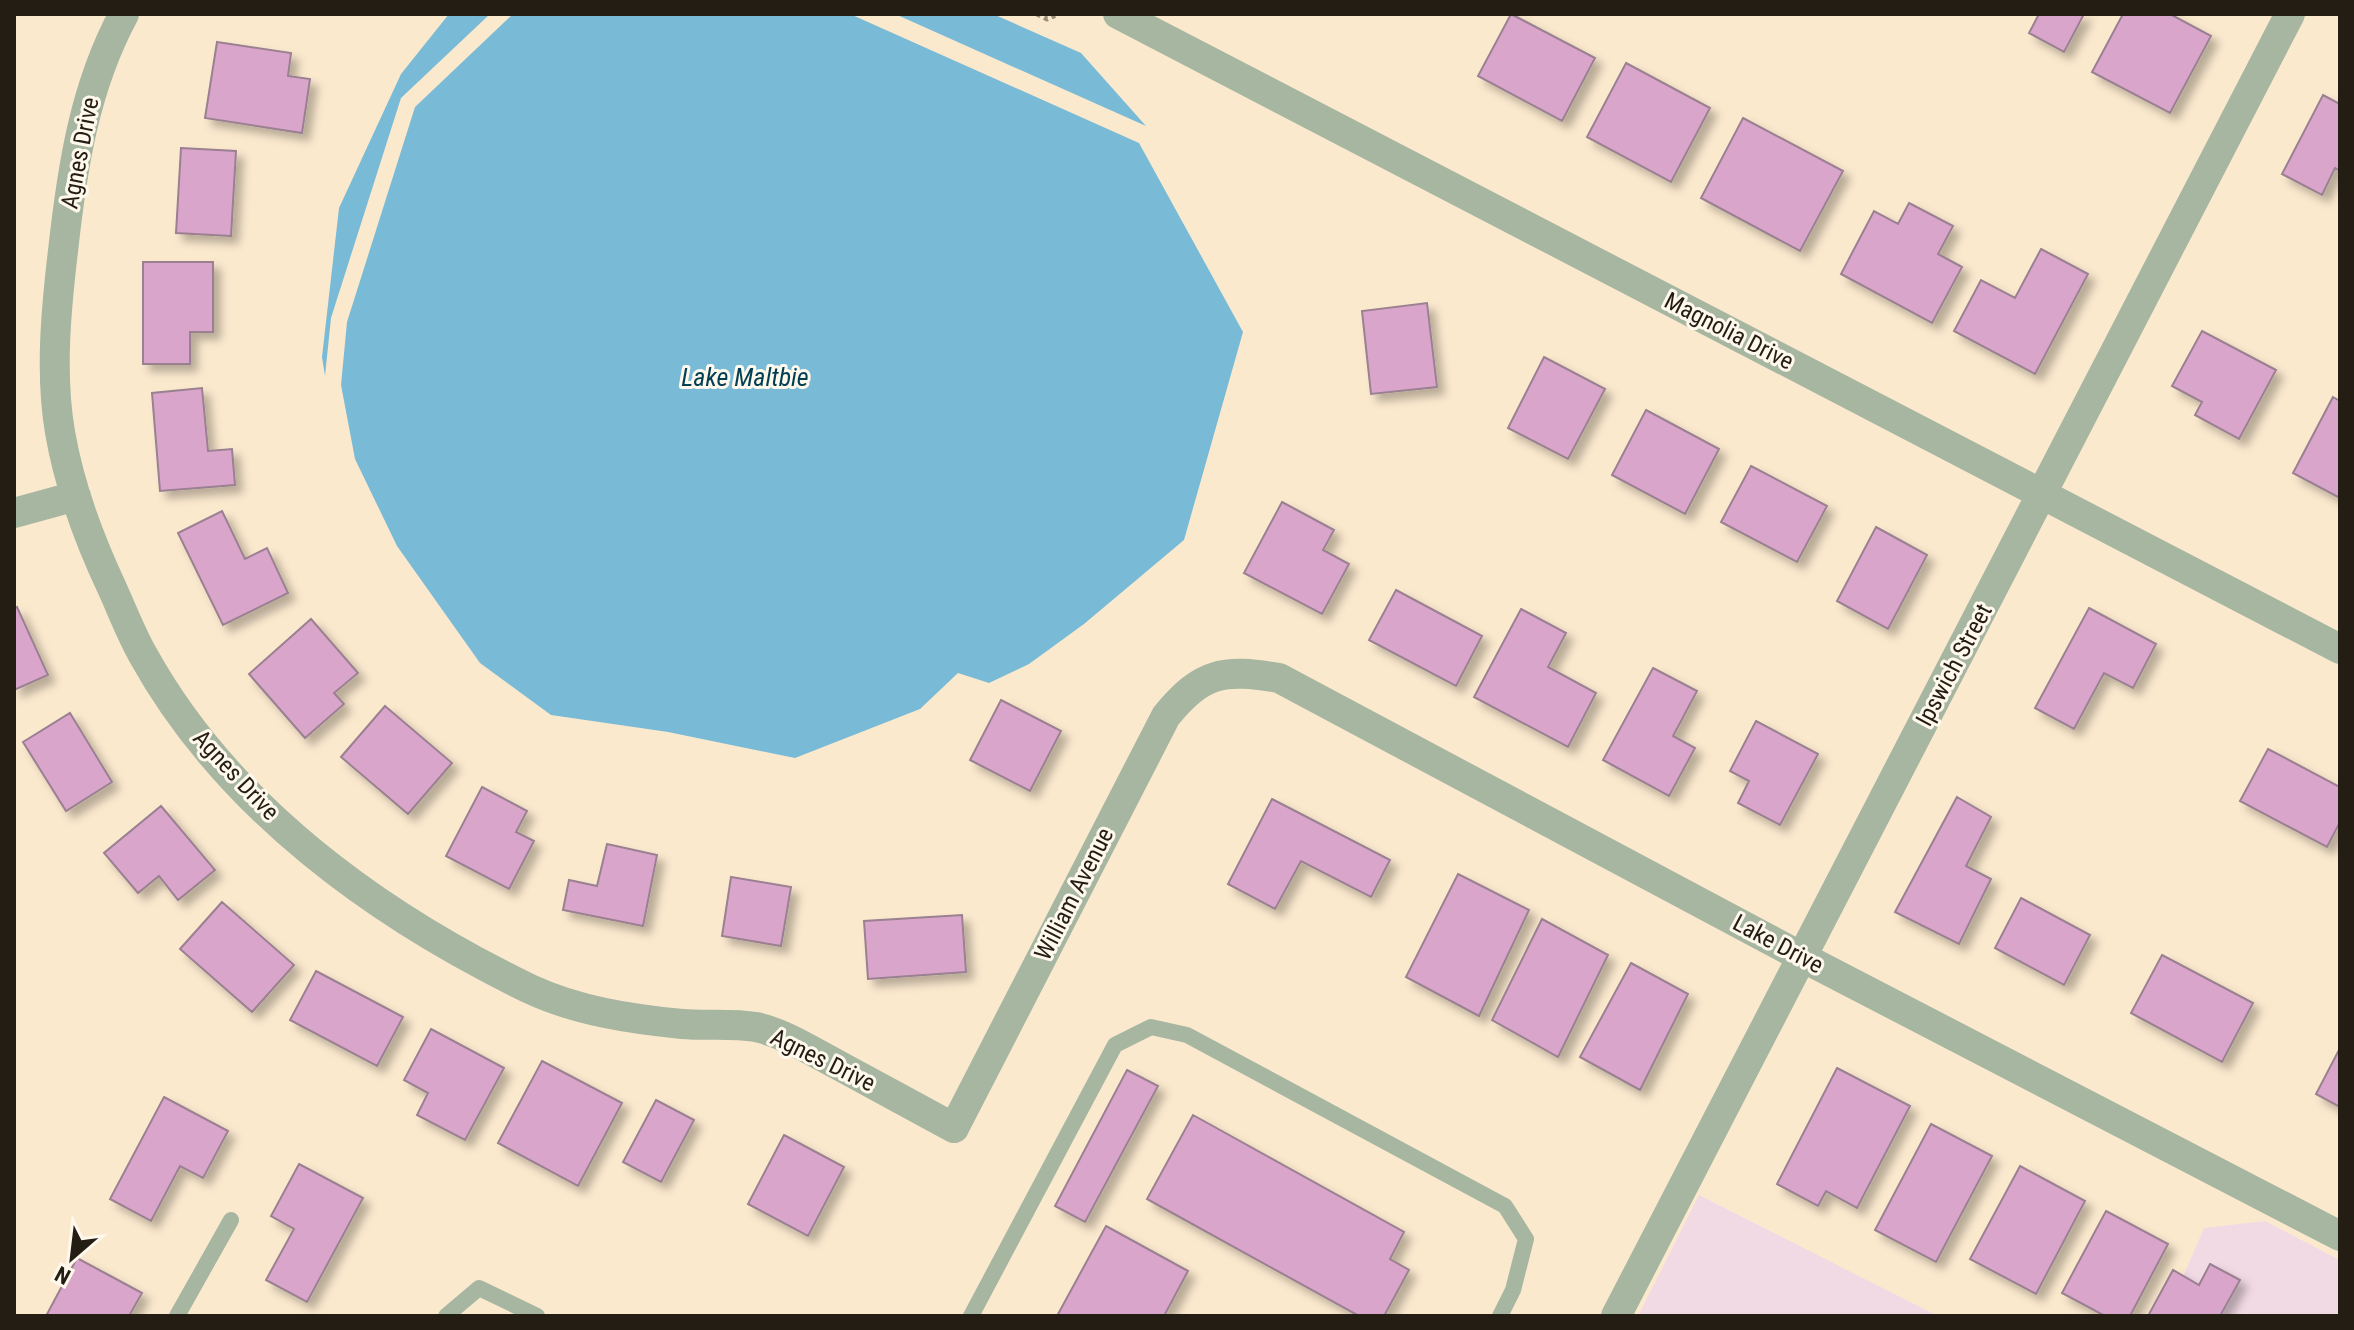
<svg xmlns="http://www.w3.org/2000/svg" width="2354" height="1330" font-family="'Roboto Condensed',sans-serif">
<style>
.commercial{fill:#f2dae5}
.water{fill:#79bbd7}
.building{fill:#daa5ca;stroke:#9a8091;stroke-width:2;filter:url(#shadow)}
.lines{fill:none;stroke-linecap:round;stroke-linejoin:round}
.path{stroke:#9b8e7b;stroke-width:5;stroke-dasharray:4 4;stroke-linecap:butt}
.lane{stroke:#a6b6a1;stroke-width:16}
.street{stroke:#a6b6a1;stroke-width:30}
.labels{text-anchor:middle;stroke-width:6;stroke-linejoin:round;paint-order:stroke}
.street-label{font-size:24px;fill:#241d14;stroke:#fff8ed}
.water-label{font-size:26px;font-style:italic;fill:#023f53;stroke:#fff8ed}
</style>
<defs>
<filter id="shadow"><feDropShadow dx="7" dy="7" stdDeviation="4" flood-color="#0004"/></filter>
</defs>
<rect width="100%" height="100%" fill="#fbe9ce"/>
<path class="commercial" d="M 1699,1195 L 1938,1316 L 1638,1316 Z
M 2265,1221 L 2340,1260 L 2340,1316 L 2166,1316 L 2204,1228 Z"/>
<path class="water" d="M 449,14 L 490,14 L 401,98 L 331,318 L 325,376 L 322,357 L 339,208 L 401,74 Z
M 513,14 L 850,14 L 1139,143 L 1243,332 L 1184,540 L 1084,624 L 1029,664 L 989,683 L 958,673 L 920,709 L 795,758 L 668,732 L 551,715 L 480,663 L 397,546 L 355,459 L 341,385 L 347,322 L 415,107 Z
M 895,14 L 993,14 L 1081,53 L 1146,126 Z"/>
<path class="building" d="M 1511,14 L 1595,58 L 1562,121 L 1478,76 Z
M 2039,14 L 2084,14 L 2064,52 L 2029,33 Z
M 2123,14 L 2170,14 L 2211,36 L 2170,113 L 2092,72 Z
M 217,42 L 291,53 L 288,76 L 310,79 L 302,133 L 205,118 Z
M 1626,63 L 1710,108 L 1671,182 L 1587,137 Z
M 2323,95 L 2340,104 L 2340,171 L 2335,168 L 2322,195 L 2282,174 Z
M 1743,118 L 1843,171 L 1800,251 L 1701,198 Z
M 181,148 L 236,151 L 231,236 L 176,233 Z
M 1909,203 L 1953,226 L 1938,254 L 1962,267 L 1932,323 L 1841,274 L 1874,211 L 1898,224 Z
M 2041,249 L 2088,274 L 2035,374 L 1954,331 L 1981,280 L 2015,298 Z
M 143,262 L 213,262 L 213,332 L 190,332 L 190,364 L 143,364 Z
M 1427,303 L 1437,387 L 1371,394 L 1362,311 Z
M 2202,331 L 2276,370 L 2239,439 L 2195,415 L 2202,402 L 2172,386 Z
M 1544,357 L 1605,389 L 1568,459 L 1508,428 Z
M 202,388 L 208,451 L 232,449 L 235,485 L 160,491 L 152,393 Z
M 2333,397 L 2340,401 L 2340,498 L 2293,473 Z
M 1646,410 L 1719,449 L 1685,514 L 1612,475 Z
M 1751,466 L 1827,506 L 1797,562 L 1721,522 Z
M 1282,502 L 1334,530 L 1323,550 L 1349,564 L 1322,614 L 1244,573 Z
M 222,511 L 245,559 L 267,548 L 288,593 L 223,625 L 178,533 Z
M 1876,527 L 1927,555 L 1888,629 L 1837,601 Z
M 1396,590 L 1482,636 L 1456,686 L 1369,640 Z
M 17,607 L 48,675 L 14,690 L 14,609 Z
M 2089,608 L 2156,644 L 2133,688 L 2104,673 L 2074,729 L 2035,708 Z
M 1521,609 L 1566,633 L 1548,667 L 1596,693 L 1568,747 L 1474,697 Z
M 311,619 L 358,673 L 334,693 L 344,704 L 305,738 L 249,674 Z
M 1653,668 L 1697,691 L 1673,736 L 1695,748 L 1669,796 L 1603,760 Z
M 1001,700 L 1061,731 L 1030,791 L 970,760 Z
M 385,706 L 452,763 L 408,814 L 341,757 Z
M 70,713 L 112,782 L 66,811 L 23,742 Z
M 1756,721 L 1818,754 L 1780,825 L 1738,803 L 1749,781 L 1730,771 Z
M 2268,749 L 2340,787 L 2340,822 L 2327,847 L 2240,801 Z
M 482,787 L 527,811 L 516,832 L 534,841 L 509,889 L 446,856 Z
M 1957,797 L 1991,817 L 1966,866 L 1991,879 L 1959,944 L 1895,912 Z
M 1272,799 L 1390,860 L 1371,897 L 1301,861 L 1275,909 L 1228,884 Z
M 161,806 L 215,870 L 178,900 L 159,876 L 138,893 L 104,853 Z
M 607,844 L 657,855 L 643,926 L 563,910 L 569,880 L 597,886 Z
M 1458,874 L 1529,910 L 1479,1016 L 1406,977 Z
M 731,877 L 791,887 L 781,946 L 722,936 Z
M 2021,898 L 2090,935 L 2064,985 L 1995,948 Z
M 222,902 L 294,965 L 252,1012 L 180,949 Z
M 962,915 L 966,972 L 868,979 L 864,921 Z
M 1542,919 L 1608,955 L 1558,1057 L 1492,1020 Z
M 2162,955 L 2253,1003 L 2222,1062 L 2131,1013 Z
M 1631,963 L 1688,994 L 1640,1090 L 1580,1057 Z
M 316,971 L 403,1017 L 377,1066 L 290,1020 Z
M 431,1029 L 504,1068 L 465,1140 L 417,1115 L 428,1093 L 404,1080 Z
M 2340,1048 L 2340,1107 L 2316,1094 Z
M 542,1061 L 622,1103 L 578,1186 L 498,1143 Z
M 1837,1068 L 1910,1106 L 1857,1208 L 1826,1191 L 1818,1206 L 1777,1184 Z
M 1127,1070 L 1158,1086 L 1085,1222 L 1055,1206 Z
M 164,1097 L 228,1131 L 203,1178 L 180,1166 L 151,1221 L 110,1199 Z
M 656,1100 L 694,1120 L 661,1182 L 623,1162 Z
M 1193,1115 L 1404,1232 L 1390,1259 L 1409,1270 L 1384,1316 L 1359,1316 L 1147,1199 Z
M 1931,1124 L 1992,1156 L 1936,1262 L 1875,1230 Z
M 784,1135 L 844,1167 L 808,1236 L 748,1204 Z
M 299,1164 L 363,1198 L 307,1302 L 266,1280 L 294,1229 L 271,1216 Z
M 2020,1166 L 2085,1201 L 2036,1294 L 1970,1259 Z
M 2106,1211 L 2168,1244 L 2130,1316 L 2105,1316 L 2062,1293 Z
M 1106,1226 L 1188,1271 L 1164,1316 L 1057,1316 Z
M 77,1258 L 142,1293 L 129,1316 L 46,1316 Z
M 2210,1264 L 2240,1280 L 2220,1316 L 2148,1316 L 2173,1270 L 2199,1285 Z"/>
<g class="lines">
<path class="path" d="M 1037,14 L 1047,19 L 1058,14"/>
<path class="lane" d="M 177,1316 L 231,1220
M 446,1316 L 479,1288 L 537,1316
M 971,1316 L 1115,1045 L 1151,1027 L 1187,1035 L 1505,1206 L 1526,1239 L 1513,1290 L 1500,1316"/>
<path class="street" d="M 124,14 C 84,88 72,169 63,251 C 56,310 50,374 60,432 C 69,485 89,539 112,588 C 122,610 131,634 143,655 C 227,807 377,915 530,989 C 577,1011 631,1019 682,1024 C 706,1026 732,1023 756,1027 C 784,1033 813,1052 838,1065 C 877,1086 915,1107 954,1128 L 1166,716 C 1203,671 1224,669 1279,678 L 1800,956 L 2340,1236
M 1118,14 L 2340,649
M 14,513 L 76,496
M 1616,1316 L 2290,14"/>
</g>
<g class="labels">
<g class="street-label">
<text transform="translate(80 153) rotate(-79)" y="8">Agnes Drive</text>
<text transform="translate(1729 331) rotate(27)" y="8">Magnolia Drive</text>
<text transform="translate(1954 665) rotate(-62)" y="8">Ipswich Street</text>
<text transform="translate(236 775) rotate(47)" y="8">Agnes Drive</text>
<text transform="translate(1074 894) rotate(-63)" y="8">William Avenue</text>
<text transform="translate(1778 944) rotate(28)" y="8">Lake Drive</text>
<text transform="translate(823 1060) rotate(26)" y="8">Agnes Drive</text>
</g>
<g class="water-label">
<text x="745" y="386">Lake Maltbie</text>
</g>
</g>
<rect width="2354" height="1330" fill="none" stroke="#241d14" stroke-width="32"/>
<g transform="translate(72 1258) rotate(208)" stroke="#fff8ed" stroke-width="6" paint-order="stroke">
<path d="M0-6L14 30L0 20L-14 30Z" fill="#241d14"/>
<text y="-12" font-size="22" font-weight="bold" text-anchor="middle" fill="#241d14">N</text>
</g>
</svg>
